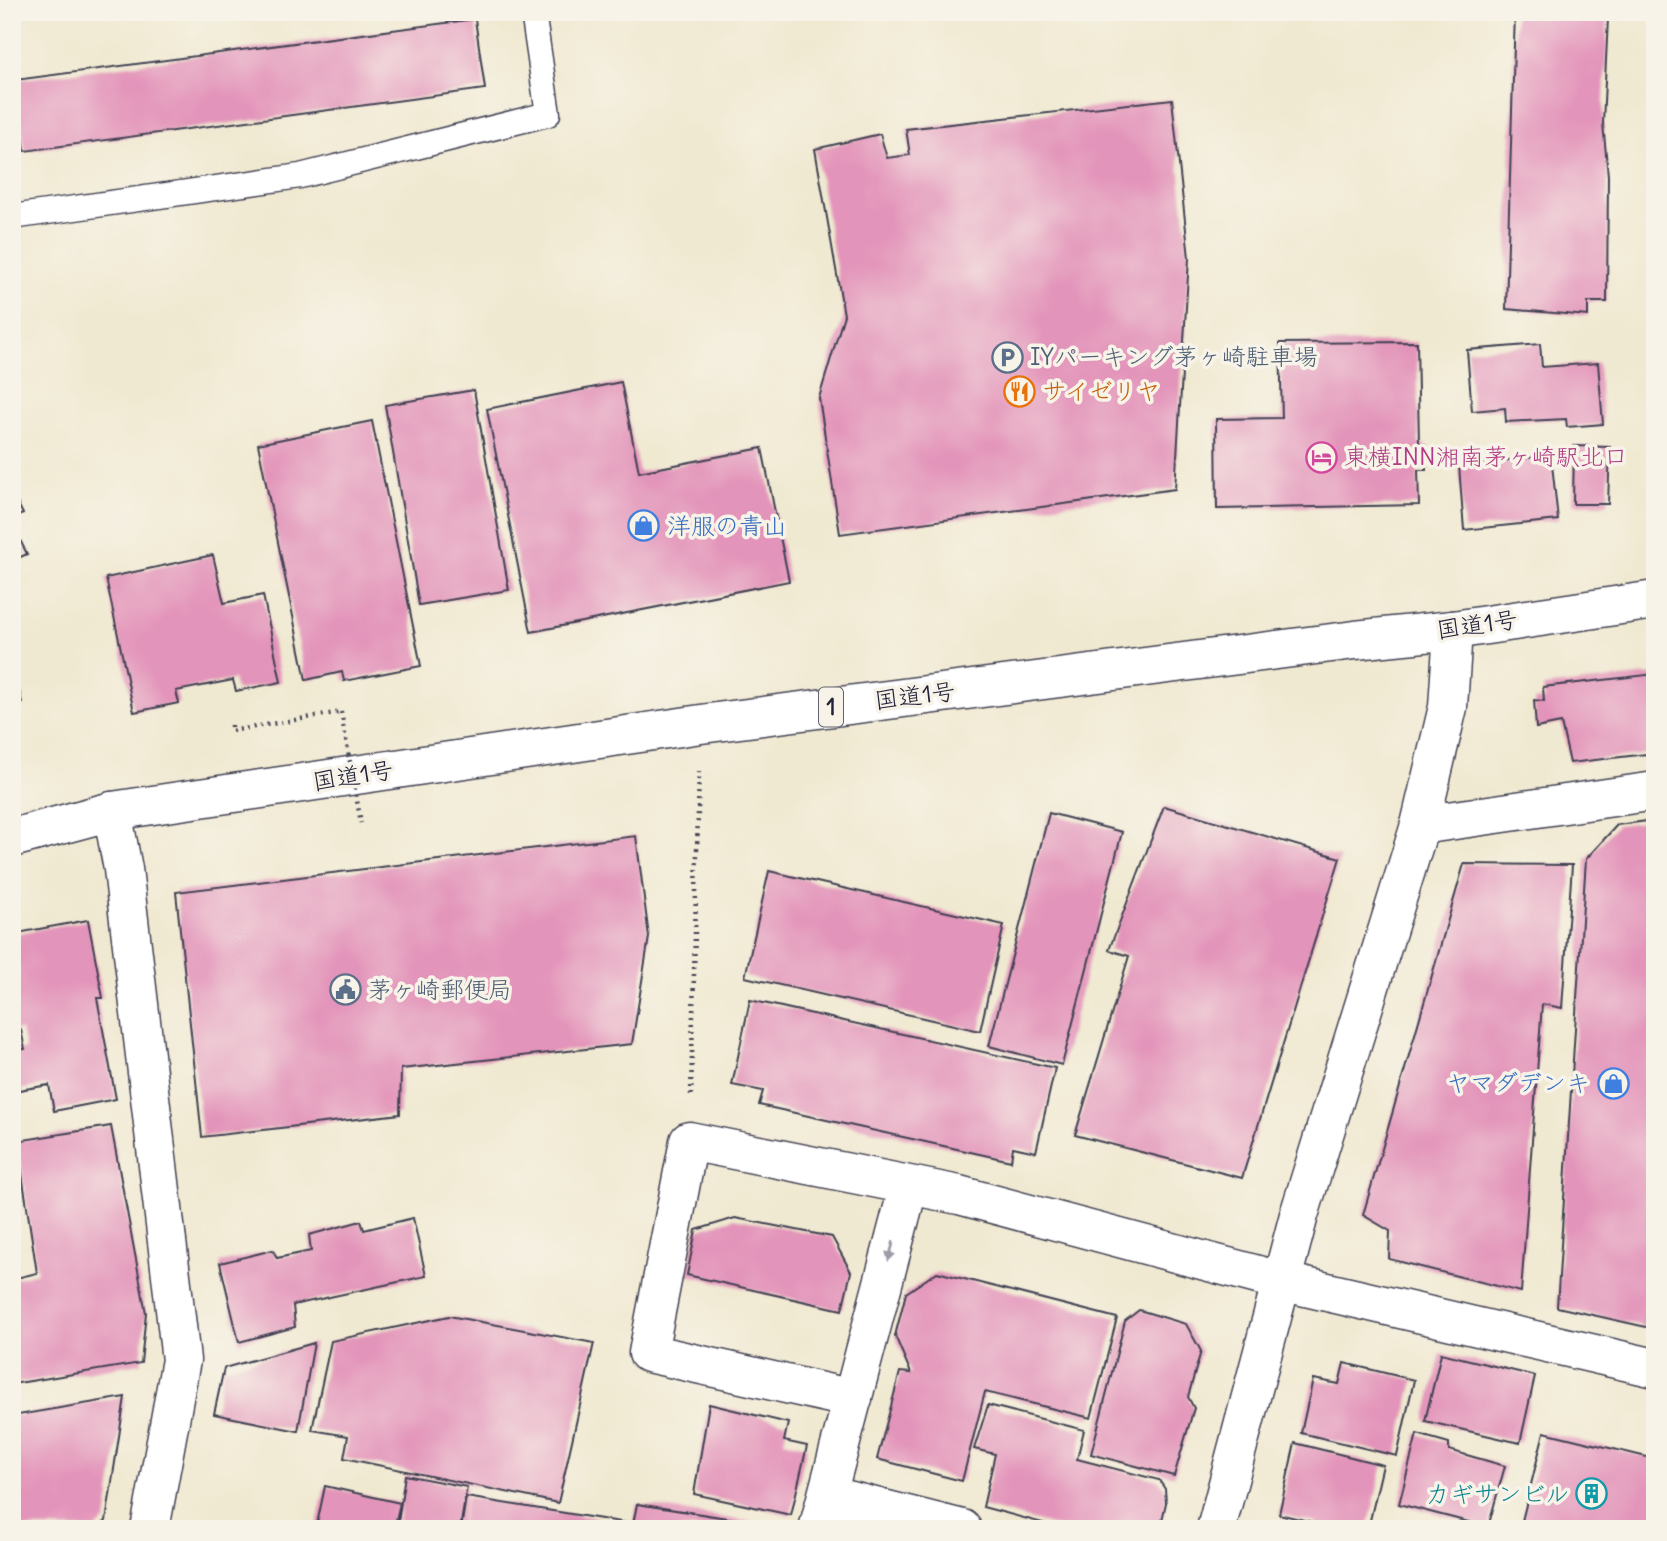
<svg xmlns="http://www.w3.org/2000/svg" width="1667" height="1541" font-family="Delius,'Klee One',sans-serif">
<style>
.building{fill:#e394ba}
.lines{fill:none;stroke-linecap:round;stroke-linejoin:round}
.service-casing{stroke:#414052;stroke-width:27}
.minor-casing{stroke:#414052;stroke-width:41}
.tertiary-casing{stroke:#414052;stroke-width:41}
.trunk-casing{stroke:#414052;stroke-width:41}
.path{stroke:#414052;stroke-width:4.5;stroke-dasharray:2 5;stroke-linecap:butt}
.service{stroke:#fff;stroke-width:24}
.minor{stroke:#fff;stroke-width:38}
.tertiary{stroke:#fff;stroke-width:38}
.trunk{stroke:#fff;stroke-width:38}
.path-bridge{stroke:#414052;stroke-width:4.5;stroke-dasharray:2 5;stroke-linecap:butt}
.oneway{fill:#9c9ca7}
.labels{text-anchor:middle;stroke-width:7;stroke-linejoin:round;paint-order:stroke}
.shield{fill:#f7f3e8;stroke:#62616f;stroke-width:2}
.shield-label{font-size:23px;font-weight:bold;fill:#22223b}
.service-label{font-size:24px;fill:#4e5e75;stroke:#f7f3e8;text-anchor:start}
.food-label{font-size:24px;fill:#c56008;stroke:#f7f3e8;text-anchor:start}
.hotel-label{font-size:24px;fill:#b23c85;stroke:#f7f3e8;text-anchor:start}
.shop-label{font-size:24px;fill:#366cbe;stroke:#f7f3e8;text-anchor:start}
.street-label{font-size:24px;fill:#22223b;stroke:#f7f3e8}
.culture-label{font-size:24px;fill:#0d838f;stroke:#f7f3e8;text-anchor:end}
</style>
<rect width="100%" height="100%" fill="#f7f3e8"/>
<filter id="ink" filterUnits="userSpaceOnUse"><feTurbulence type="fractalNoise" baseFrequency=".0143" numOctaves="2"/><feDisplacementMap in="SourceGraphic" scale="14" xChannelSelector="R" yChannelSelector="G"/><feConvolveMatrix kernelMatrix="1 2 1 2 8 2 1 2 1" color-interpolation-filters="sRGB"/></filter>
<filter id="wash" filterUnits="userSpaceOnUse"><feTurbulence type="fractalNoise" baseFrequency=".00686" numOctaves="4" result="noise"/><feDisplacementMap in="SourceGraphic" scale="28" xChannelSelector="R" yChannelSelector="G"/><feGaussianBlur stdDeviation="1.57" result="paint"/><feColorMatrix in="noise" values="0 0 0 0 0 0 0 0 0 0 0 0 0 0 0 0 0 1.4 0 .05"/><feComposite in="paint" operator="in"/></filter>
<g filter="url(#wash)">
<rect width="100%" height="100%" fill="#f0e9d1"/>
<g id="blocks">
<path class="building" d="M 1515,12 L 1630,12 L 1629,19 L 1608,18 L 1603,123 L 1608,176 L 1607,302 L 1588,302 L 1588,316 L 1506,309 Z
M 475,19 L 485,89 L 25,151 L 15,80 Z
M 1172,99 L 1189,258 L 1175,489 L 840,534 L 819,398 L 844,315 L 815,149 L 880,134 L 887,158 L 910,155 L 906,129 Z
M 1417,342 L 1419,444 L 1425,444 L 1426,470 L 1418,470 L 1419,505 L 1217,509 L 1216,419 L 1282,418 L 1280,343 Z
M 1540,344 L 1542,367 L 1598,363 L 1603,424 L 1567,427 L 1566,419 L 1506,422 L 1505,408 L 1472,411 L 1467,350 Z
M 621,382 L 639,472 L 762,448 L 789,581 L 531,632 L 487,409 Z
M 474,390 L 509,590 L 419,605 L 385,405 Z
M 372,421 L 421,666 L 344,681 L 342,672 L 306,680 L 258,444 Z
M 1574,446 L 1610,447 L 1608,504 L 1573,504 Z
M 1551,455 L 1558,520 L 1464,530 L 1459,466 Z
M 12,492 L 23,514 L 12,519 Z
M 12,524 L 27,554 L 12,561 Z
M 213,555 L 224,603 L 263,595 L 281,682 L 236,691 L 233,680 L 176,691 L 179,703 L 134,712 L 106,578 Z
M 13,664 L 22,703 L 12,705 L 12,665 Z
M 1655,674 L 1655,753 L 1570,763 L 1561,723 L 1536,728 L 1534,700 L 1544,701 L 1543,687 Z
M 1164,806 L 1340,858 L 1242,1178 L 1075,1135 L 1129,956 L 1109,950 Z
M 1049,813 L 1122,832 L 1062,1065 L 989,1046 Z
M 1655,820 L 1655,1329 L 1557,1307 L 1586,859 L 1617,825 Z
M 636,836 L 649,937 L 632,1044 L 401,1069 L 400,1114 L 202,1137 L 176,892 Z
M 1464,864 L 1572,865 L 1562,1008 L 1542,1004 L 1521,1292 L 1389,1259 L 1390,1231 L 1363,1215 Z
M 769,871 L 1004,925 L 980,1031 L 745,977 Z
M 88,920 L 103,998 L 97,998 L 116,1099 L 54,1111 L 49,1085 L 19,1090 L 12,1051 L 25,1049 L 21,1030 L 12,1031 L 12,934 Z
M 750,1000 L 1055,1068 L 1036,1152 L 1013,1147 L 1011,1161 L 759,1105 L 763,1091 L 732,1085 Z
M 111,1126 L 146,1313 L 141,1363 L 12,1384 L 12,1279 L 37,1273 L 17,1141 Z
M 413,1218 L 426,1276 L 293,1305 L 295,1327 L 239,1342 L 220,1263 L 273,1250 L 277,1258 L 311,1251 L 309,1235 L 361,1221 L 364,1230 Z
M 735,1218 L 832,1237 L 851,1272 L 842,1310 L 687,1275 L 696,1230 Z
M 937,1272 L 1117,1318 L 1091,1418 L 985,1392 L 962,1481 L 877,1459 L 900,1372 L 911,1373 L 895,1336 L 906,1293 Z
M 1139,1310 L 1186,1324 L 1201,1351 L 1188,1397 L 1194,1408 L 1174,1476 L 1091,1454 L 1125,1321 Z
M 449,1316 L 594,1343 L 558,1503 L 344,1458 L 348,1436 L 312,1430 L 331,1341 Z
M 314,1343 L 298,1431 L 214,1414 L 224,1368 Z
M 1441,1353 L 1535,1376 L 1520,1443 L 1425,1421 Z
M 1344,1363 L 1414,1380 L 1397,1456 L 1301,1433 L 1313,1379 L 1339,1384 Z
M 125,1397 L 106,1521 L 95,1529 L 12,1528 L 12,1416 Z
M 709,1404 L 788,1423 L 784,1441 L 807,1446 L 791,1515 L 694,1494 Z
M 988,1405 L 1084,1430 L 1077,1459 L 1159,1480 L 1165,1489 L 1166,1503 L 1160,1529 L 1065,1529 L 983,1507 L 995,1454 L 974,1449 Z
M 1544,1432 L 1655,1459 L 1655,1529 L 1520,1529 Z
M 1417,1434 L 1449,1443 L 1449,1450 L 1505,1466 L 1488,1527 L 1399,1504 Z
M 1295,1443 L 1383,1465 L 1368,1529 L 1341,1529 L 1279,1514 Z
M 405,1475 L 467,1487 L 460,1529 L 397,1529 Z
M 325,1486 L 400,1503 L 394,1529 L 316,1529 Z
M 466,1497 L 633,1524 L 637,1504 L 784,1527 L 784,1529 L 461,1529 Z"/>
</g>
</g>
<g filter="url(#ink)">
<use href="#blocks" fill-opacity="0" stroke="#414052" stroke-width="2"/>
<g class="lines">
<defs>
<path id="service" d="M 12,217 L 300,176 L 548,114 L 533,12"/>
<path id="minor" d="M 112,811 L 123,869 L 181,1360 L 150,1529
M 1420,825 L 1655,791
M 853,1399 L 648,1353 L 689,1141 L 959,1195 L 1280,1281 L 1655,1368
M 827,1495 L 962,1529
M 818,1529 L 909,1185"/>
<path id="tertiary" d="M 1216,1529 L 1299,1215 L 1420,825 L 1448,707 L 1453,630"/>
<path id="trunk" d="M 12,838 L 112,811 L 701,724 L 1355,640 L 1453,630 L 1655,600"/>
</defs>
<use href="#service" class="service-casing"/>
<use href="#minor" class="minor-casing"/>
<use href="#tertiary" class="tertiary-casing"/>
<use href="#trunk" class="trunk-casing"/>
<path class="path" d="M 231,725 L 231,731 L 341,712
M 691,1095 L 699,771"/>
<use href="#service" class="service"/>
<use href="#minor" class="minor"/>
<use href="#tertiary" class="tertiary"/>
<use href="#trunk" class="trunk"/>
<path class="path-bridge" d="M 341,712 L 361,823"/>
</g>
<defs><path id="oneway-solid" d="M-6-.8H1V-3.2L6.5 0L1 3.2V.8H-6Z" transform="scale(1.75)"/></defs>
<use class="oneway" href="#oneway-solid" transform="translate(891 1251) rotate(105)"/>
</g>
<defs>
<symbol id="parking-ring" viewBox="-11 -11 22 22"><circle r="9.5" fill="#f7f3e8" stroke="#5c6f8a" stroke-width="1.5"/><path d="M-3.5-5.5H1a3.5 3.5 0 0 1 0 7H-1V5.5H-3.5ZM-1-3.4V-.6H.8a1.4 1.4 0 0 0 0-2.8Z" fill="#5c6f8a"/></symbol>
<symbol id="restaurant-ring" viewBox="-11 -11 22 22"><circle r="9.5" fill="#f7f3e8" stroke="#e8710a" stroke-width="1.5"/><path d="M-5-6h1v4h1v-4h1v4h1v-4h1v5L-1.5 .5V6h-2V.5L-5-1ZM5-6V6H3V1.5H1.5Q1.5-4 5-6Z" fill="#e8710a"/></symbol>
<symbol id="hotel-ring" viewBox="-11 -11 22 22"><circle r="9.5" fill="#f7f3e8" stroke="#d1479c" stroke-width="1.5"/><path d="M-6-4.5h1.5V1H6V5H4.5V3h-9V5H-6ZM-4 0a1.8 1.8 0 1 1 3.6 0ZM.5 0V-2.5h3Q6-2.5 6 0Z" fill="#d1479c"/></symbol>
<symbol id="shop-ring" viewBox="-11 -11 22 22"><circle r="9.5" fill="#f7f3e8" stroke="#3f7fe0" stroke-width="1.5"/><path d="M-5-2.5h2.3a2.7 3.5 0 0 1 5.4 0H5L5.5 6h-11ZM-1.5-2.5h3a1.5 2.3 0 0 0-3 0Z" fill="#3f7fe0"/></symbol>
<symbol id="civic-ring" viewBox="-11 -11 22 22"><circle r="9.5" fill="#f7f3e8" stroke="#5c6f8a" stroke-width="1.5"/><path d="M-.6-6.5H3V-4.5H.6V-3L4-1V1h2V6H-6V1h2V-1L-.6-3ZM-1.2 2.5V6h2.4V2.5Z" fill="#5c6f8a"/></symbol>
<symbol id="building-ring" viewBox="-11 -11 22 22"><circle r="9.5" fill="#f7f3e8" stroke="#0f9aa8" stroke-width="1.5"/><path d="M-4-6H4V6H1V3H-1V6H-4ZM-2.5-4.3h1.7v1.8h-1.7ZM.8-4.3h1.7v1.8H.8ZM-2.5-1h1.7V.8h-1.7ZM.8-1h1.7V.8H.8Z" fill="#0f9aa8"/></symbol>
</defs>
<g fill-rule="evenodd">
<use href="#parking-ring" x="990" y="340" width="35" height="35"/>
<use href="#restaurant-ring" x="1002" y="374" width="35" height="35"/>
<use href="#hotel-ring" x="1304" y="440" width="35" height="35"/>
<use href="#shop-ring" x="626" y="508" width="35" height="35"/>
<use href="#civic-ring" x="328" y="972" width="35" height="35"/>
<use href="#shop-ring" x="1596" y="1066" width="35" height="35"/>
<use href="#building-ring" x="1574" y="1476" width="35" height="35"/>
</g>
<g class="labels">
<rect class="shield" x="819" y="687.5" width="24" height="39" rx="5"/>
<g class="shield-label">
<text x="831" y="715">1</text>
</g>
<g class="service-label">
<text x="1030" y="365">IYパーキング茅ヶ崎駐車場</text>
<text x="368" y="998">茅ヶ崎郵便局</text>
</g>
<g class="food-label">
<text x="1042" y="399">サイゼリヤ</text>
</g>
<g class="hotel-label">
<text x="1344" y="465">東横INN湘南茅ヶ崎駅北口</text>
</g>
<g class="shop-label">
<text x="667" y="534">洋服の青山</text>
<text x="1590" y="1091" text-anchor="end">ヤマダデンキ</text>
</g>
<g class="street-label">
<text transform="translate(1477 625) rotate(-8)" y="8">国道1号</text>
<text transform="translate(915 696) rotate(-7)" y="8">国道1号</text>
<text transform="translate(353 776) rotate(-9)" y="8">国道1号</text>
</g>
<g class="culture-label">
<text x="1569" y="1502">カギサンビル</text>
</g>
</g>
<rect width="1667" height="1541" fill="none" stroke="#f7f3e8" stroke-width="42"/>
</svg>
